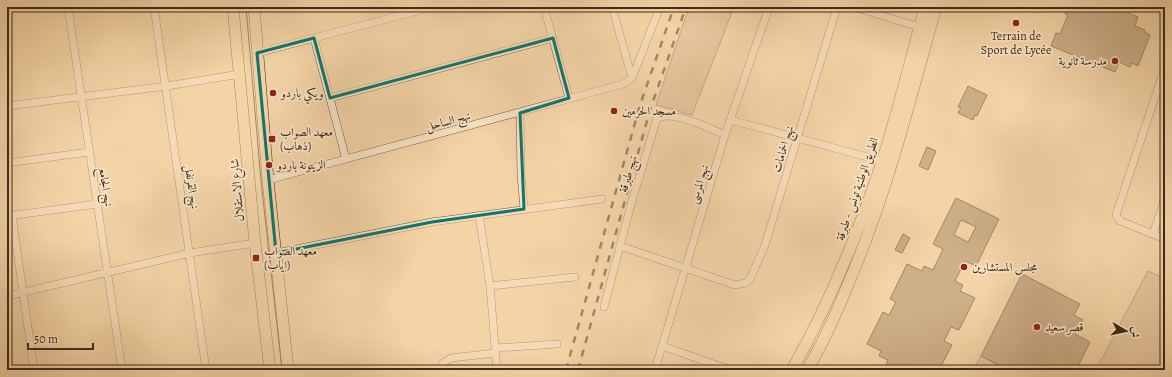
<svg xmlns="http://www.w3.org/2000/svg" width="1172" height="377" font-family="Alegreya,Amiri,serif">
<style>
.green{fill:#d5b78f;stroke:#8a7154}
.building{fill:#9d8362;stroke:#3e2b18;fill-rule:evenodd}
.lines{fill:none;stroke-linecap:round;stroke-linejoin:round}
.minor-casing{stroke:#6c553c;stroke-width:8}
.primary-casing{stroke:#3e2b18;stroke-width:12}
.minor{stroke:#f8e3c6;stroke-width:7}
.primary{stroke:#f4d4a7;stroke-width:11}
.tram{stroke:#3e2b18;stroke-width:1}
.rail{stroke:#3e2b18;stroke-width:2.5;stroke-dasharray:7 7;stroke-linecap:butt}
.marked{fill:none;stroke:#0f766e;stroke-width:3;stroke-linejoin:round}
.poi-dot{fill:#8f2418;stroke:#f8e3c6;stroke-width:1.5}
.labels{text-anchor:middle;stroke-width:3.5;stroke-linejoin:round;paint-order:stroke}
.poi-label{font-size:12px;fill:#3e2b18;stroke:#f8e3c6;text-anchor:start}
.street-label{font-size:12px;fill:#3e2b18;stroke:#f8e3c6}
</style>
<rect width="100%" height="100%" fill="#f4d4a7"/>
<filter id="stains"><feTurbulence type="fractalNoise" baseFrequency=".005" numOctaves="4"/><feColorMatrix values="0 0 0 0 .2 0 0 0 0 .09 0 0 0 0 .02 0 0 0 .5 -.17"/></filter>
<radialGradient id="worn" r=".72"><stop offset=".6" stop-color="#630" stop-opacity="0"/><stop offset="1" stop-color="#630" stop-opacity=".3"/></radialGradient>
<path class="green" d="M 689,7 L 734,7 L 692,115 L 656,105 Z
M 1148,271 L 1165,279 L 1165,370 L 1096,370 Z
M 981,356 L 1008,370 L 973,370 Z"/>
<path class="building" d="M 1067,7 L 1113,7 L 1138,17 L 1135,26 L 1145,30 L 1144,32 L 1150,35 L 1138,66 L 1132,63 L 1130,67 L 1119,62 L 1115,72 L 1051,46 L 1056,33 L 1060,34 L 1068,15 L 1065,14 Z
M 968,86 L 987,95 L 977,116 L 975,115 L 973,120 L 958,113 L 961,108 L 958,107 Z
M 927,147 L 936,151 L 928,170 L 919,166 Z
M 956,198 L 999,219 L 976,266 L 965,261 L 955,281 L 963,285 L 960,291 L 975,298 L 959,330 L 951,327 L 944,341 L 952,345 L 939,370 L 891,370 L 885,367 L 888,360 L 879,356 L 881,351 L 867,344 L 883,312 L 889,315 L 896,302 L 890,299 L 907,264 L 922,271 L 924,266 L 933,270 L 943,249 L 933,244 ZM 961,220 L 976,227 L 968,242 L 954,235 Z
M 903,234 L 910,238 L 902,253 L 895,250 Z
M 1022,274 L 1080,304 L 1074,315 L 1083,320 L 1075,334 L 1090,342 L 1076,370 L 1008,370 L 981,356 Z"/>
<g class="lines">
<defs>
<path id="minor" d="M 68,7 L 122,370
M 154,7 L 206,370
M 544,7 L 569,98
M 612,7 L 632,78
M 854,7 L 919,27
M 314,38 L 346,159
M 257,53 L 432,7
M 1165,67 L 1116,215 L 1120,221 L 1165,239
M 632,78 L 660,7
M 330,98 L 553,38
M 7,106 L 167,86 L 240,74
M 520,113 L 521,175 L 524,209
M 731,120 L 882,161
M 7,163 L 89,152
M 268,180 L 623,84 L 632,78
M 12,215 L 34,370
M 479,215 L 490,286 L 497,370
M 8,216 L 97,204
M 1153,234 L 1165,198
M 620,246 L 735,285 L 746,283 L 750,279 L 765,245 L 837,7
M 276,253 L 432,222 L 602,199
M 490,286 L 575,277
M 7,296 L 190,253 L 255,243
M 604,307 L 630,208 L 657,118 C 674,110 708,128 725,135
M 662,346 L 731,370
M 495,348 L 557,344
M 440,370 L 443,363 L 451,358 L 495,353
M 655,370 L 725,135 L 769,7"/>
<path id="primary" d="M 233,7 L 255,243 L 270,370
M 254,7 L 268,180 L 288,370
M 792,370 C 829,304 858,234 882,162 C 898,111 911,58 925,7
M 807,370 C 824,342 837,312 849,282 C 887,193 910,100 936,7"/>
</defs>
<use href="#minor" class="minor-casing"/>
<use href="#primary" class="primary-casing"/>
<use href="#minor" class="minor"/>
<use href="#primary" class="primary"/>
<path class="tram" d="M 246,7 L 261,181 L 282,370"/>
<path class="rail" d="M 566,370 L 640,105 L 674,7
M 578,370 L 650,110 L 686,7"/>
</g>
<path d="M0 0H1172V377H0ZM 314,38 L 330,98 L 553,38 L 569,98 L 520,113 L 524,209 L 432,222 L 276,253 L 257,53 Z" fill="#f4d4a7" fill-opacity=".55" fill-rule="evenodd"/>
<path class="marked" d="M 314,38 L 330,98 L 553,38 L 569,98 L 520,113 L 524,209 L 432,222 L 276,253 L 257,53 Z"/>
<g class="poi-dot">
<circle cx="1016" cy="23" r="4"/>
<circle cx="1115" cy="61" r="4"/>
<circle cx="273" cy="93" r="4"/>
<circle cx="614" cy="111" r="4"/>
<rect x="268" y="135" width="8" height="8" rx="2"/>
<circle cx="269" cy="165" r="4"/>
<rect x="252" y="254" width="8" height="8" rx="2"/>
<circle cx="964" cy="267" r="4"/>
<circle cx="1037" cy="327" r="4"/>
</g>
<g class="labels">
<g class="poi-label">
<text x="1016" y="40" text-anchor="middle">Terrain de<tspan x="1016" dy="14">Sport de Lycée</tspan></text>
<text x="1107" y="65" text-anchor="end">مدرسة ثانوية</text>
<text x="281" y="97">ويكي باردو</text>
<text x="622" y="115">مسجد الحرمين</text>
<text x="280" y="136">معهد الصواب<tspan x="280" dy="14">(ذهاب)</tspan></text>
<text x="277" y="169">الزيتونة باردو</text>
<text x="264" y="255">معهد الصواب<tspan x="264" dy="14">(إياب)</tspan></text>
<text x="972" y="271">مجلس المستشارين</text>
<text x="1045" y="331">قصر سعيد</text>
</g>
<g class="street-label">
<text transform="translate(448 121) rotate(-15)" y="4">نهج الساحل</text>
<text transform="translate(783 149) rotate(-73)" y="4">نهج الحمامات</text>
<text transform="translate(628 174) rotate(-74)" y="4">نهج طبرقة</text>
<text transform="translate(699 184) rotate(-72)" y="4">نهج المرسى</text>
<text transform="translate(106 187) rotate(81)" y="4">نهج الجامع</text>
<text transform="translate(192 187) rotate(82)" y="4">نهج القرنفل</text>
<text transform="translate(857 189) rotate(-71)" y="4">الطريق الوطنية تونس - طبرقة</text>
<text transform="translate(237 190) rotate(-95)" y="4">شارع الاستقلال</text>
</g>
</g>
<rect width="1172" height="377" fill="none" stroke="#f4d4a7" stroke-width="24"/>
<rect x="8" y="8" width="1156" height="361" fill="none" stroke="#3e2b18" stroke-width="2"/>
<rect x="12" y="12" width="1148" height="353" fill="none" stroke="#3e2b18"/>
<g transform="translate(1126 331) rotate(99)" stroke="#f8e3c6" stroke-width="3" paint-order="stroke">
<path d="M0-3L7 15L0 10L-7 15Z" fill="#3e2b18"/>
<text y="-6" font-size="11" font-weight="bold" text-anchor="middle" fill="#3e2b18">ش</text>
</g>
<path d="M28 343v6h65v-6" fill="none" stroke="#3e2b18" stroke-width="2"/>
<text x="34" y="343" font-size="12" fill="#3e2b18" stroke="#f8e3c6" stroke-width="3" paint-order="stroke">50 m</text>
<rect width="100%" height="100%" filter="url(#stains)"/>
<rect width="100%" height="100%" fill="url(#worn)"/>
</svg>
